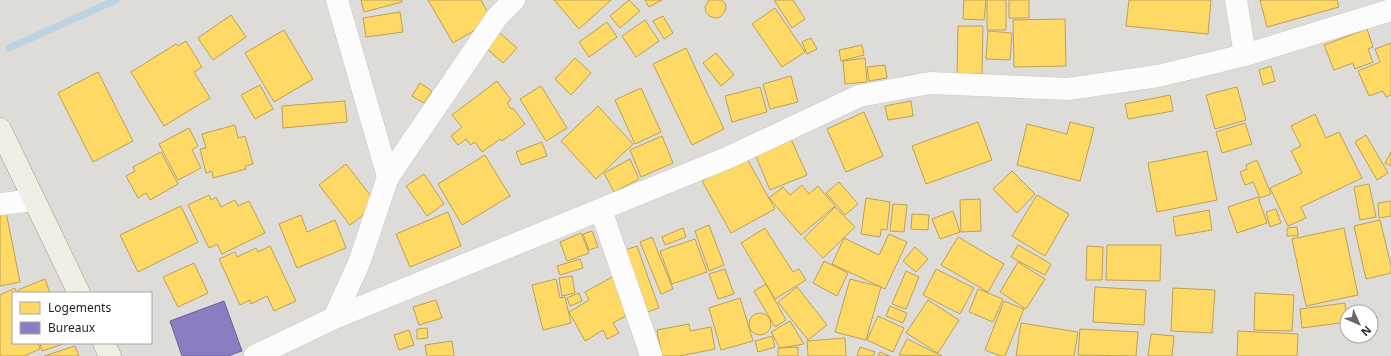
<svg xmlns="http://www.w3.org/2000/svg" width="1391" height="356" font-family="'Noto Sans',sans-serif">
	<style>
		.residential { fill: #dddcd9; fill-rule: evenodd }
		.homes { fill: #ffd966; stroke: #bca151 }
		.offices { fill: #8e7cc3; stroke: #6d6092 }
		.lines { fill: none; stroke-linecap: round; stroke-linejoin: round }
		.stream { stroke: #bcd4e0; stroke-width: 7 }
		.minor-casing { stroke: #c6c6c4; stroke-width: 23 }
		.primary-casing { stroke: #a49e84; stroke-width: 23 }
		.minor { stroke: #fcfcfc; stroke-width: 22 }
		.primary { stroke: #f1eee5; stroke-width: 22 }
	</style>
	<rect width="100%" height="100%" fill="#eeede8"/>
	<path class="residential" d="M0 0H1391V356H0ZM13 293H151V343H13ZM1347 312H1371V336H1347Z"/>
	<path class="homes" d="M361 0H402V2L364 12Z
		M428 0H481L492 20 453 43Z
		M554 0H611L579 29Z
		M629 0 640 11 620 28 610 16Z
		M645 0H662L649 7Z
		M709 0H722L725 3 726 8 724 13 720 17 715 18 709 16 706 12 705 7Z
		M774 0H793L805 19 792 28Z
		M964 0H986L984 20 963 19Z
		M987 0H1006V30H987Z
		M1009 0H1029V18H1009Z
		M1129 0H1211L1208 34 1126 26Z
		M1260 0H1337L1339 7 1267 27Z
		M775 8 805 52 782 67 752 24Z
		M400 12 403 32 366 37 363 18Z
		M231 15 246 37 213 60 198 38Z
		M663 16 673 33 664 39 653 21Z
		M1065 19 1066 66 1014 67 1013 20Z
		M645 20 659 41 636 57 622 36Z
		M607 22 617 37 589 57 579 42Z
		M958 26H983L982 74H957Z
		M1367 29 1373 47 1368 49 1373 62 1355 69 1353 63 1334 70 1324 45Z
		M284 30 313 79 274 102 245 53Z
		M988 31 1012 33 1010 60 986 59Z
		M500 33 517 48 503 63 486 48Z
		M811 38 817 49 807 54 802 42Z
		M186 41 202 67 194 72 210 98 164 126 131 72 176 44 178 46Z
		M1391 43V95L1386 97 1383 91 1369 96 1358 71 1380 62 1375 49Z
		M862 45 864 55 841 61 839 50Z
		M686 48 724 129 692 145 653 64Z
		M716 53 734 75 721 86 703 63Z
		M575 58 591 73 571 95 555 79Z
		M865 58 867 82 845 84 843 61Z
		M885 65 887 78 869 81 867 67Z
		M1271 66 1275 81 1263 85 1259 70Z
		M98 72 133 141 93 162 58 93Z
		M791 76 798 102 770 109 763 84Z
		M497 81 511 100 507 103 511 109 513 108 525 124 502 141 500 139 482 152 475 142 470 145 466 139 458 145 451 136 462 127 452 115Z
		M420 83 432 91 424 103 412 96Z
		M260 85 273 109 255 119 241 95Z
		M541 86 567 128 546 141 520 99Z
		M760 87 767 112 732 122 725 96Z
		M1237 87 1246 120 1215 129 1206 95Z
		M641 88 661 132 635 144 615 100Z
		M1170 95 1173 111 1128 119 1125 104Z
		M345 101 347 122 283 128 282 106Z
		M911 101 913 116 888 120 885 106Z
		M598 106 633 144 596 179 561 141Z
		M864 112 883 156 846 172 827 129Z
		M1315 114 1326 138 1339 132 1362 178 1301 207 1306 218 1288 226 1270 188 1302 173 1291 151 1301 146 1291 126Z
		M978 122 992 160 926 184 912 146Z
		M1070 122 1094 128 1080 181 1017 165 1027 124 1067 134Z
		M1245 123 1252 144 1222 153 1216 132Z
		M235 125 238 138 245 136 253 164 245 166 246 169 213 178 212 171 206 173 200 149 206 148 202 134Z
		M189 128 198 146 192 150 201 168 178 180 159 144Z
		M1366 135 1388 173 1377 180 1355 142Z
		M662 136 673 163 641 177 630 150Z
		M791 139 807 175 770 190 755 154Z
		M542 142 547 156 521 165 516 152Z
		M1207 151 1217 200 1157 212 1148 163Z
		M161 152 178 184 150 200 146 193 138 198 126 176 135 171 133 167Z
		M1391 152V166L1385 163Z
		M485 155 510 196 462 225 438 184Z
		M746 157 775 209 731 233 702 181Z
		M630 159 639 179 614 192 604 173Z
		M1257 160 1271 194 1260 198 1253 182 1245 185 1240 172 1247 169 1246 165Z
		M346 164 377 204 350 225 319 185Z
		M1012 171 1035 194 1017 213 993 189Z
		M424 174 444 204 427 216 406 186Z
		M839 182 858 204 845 215 826 193Z
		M1369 184 1376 217 1360 220 1354 187Z
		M802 185 809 194 818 186 835 206 801 235 769 198 783 187 790 195Z
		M209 195 211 200 216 197 221 207 235 200 238 206 249 201 265 233 222 254 217 244 209 248 188 205Z
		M1037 195 1069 214 1045 256 1012 236Z
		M1258 197 1267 223 1237 233 1228 207Z
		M866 198 890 202 887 230 881 229 880 237 861 234Z
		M980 199 981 231 961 232 960 200Z
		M1391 201V216L1379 218 1378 203Z
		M893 204 907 205 904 232 890 231Z
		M181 206 198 242 138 272 120 235Z
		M835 207 855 227 823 258 804 238Z
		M1276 209 1281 223 1270 227 1266 212Z
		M1209 210 1212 230 1176 236 1173 217Z
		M953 211 960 232 940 239 932 219Z
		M6 212 20 282 0 286V214Z
		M448 212 461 246 410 267 396 234Z
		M912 214 929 215 928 230 911 229Z
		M301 215 307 232 335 220 346 248 297 268 279 224Z
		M1380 220 1391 266V273L1366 279 1354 226Z
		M709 225 724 265 709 271 695 231Z
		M1297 227 1298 236H1287V228Z
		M683 228 686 237 665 245 662 237Z
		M765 228 793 272 799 269 806 280 775 299 741 243Z
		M1344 228 1358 295 1306 306 1292 239Z
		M592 231 598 247 589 250 583 234Z
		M581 233 589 253 567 261 560 242Z
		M889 234 907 242 885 289 832 264 844 238 879 255Z
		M652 237 673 289 661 294 640 242Z
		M958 237 1004 264 988 292 941 265Z
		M695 239 707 272 672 284 660 251Z
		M1018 245 1051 264 1045 275 1011 257Z
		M1107 245H1161L1160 281 1106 280Z
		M270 246 296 301 274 311 267 296 251 304 250 300 240 305 219 259 235 252 237 257 256 248 258 252Z
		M637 246 659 308 647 312 625 250Z
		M1087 246 1103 247 1102 280H1086Z
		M915 247 928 259 916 272 903 261Z
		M580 259 583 268 560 275 557 266Z
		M824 261 848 273 837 296 813 283Z
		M1018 262 1045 279 1026 309 1000 292Z
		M194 263 208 293 178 307 163 277Z
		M725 269 734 294 718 299 709 274Z
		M936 269 974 288 960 314 923 295Z
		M906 271 919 277 906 309 892 304Z
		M572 276 575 293 562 296 559 278Z
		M614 276 633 312 613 323 619 333 607 339 603 330 585 341 569 312 589 300 585 292Z
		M45 279 50 293H20L18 290Z
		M556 279 560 298 565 297 571 323 543 330 532 285Z
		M850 279 881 287 866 340 835 332Z
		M766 284 786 320 775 327 754 291Z
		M797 287 827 325 808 340 778 302Z
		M1095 287 1146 290 1144 325 1093 322Z
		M15 288 17 293H13V343H38L40 349 24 356H0V295Z
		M1173 288 1215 290 1212 333 1171 331Z
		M978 289 1003 299 993 322 969 312Z
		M579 293 582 301 570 306 567 298Z
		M1255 293 1294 295 1292 331 1254 330Z
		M740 298 753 341 721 350 709 308Z
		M436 300 442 318 419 325 413 307Z
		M928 300 959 320 938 353 906 333Z
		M1004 301 1024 309 1005 356H1001L985 350Z
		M1345 303 1347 322 1302 328 1300 309Z
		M890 306 907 313 903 323 886 316Z
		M1363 306 1364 312H1356L1355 307Z
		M749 324a11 11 0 1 1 22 0a11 11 0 1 1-22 0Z
		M878 316 904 328 893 352 867 340Z
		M790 321 804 344 780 348 771 332Z
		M1021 323 1078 332 1074 356H1016Z
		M689 324 690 331 711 327 715 349 679 356H662L657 330Z
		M427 328 428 338 417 339V329Z
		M1080 329 1138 332 1136 356 1078 355Z
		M409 330 414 345 399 350 394 335Z
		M1238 331 1298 334 1297 356H1237Z
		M1151 334 1174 336 1172 356H1148Z
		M772 336 775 347 758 352 755 341Z
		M845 338 846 356H808L807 341Z
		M907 339 942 356 899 355Z
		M452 341 454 356H427L425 345Z
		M40 343H62L63 344 42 351Z
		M75 346 79 356H44Z
		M798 347V356H778V348Z
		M860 347 875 352 873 356H857Z
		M880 352 890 356H878Z"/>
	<path class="offices" d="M224 301 242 351 228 356H182L170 321Z"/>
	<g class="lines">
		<path class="stream" d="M9 48 116 0"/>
		<defs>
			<path id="minor" d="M337 0 388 177
				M1236 0 1245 55
				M0 204 34 200
				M601 210 649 349 651 356
				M334 318 359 263 388 177 497 17 514 0
				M255 356 334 318 727 158 859 96 930 83 1068 89 1158 76 1245 55 1391 10"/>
			<path id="primary" d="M0 129 79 293
				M104 343 110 356"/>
		</defs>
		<use href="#minor" class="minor-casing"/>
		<use href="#primary" class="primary-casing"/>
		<use href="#minor" class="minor"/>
		<use href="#primary" class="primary"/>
	</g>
	<rect x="12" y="292" width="140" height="52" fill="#ffffff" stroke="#a5a5a5"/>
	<rect x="20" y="302" width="20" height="12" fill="#ffd966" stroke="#a5a5a5"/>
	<text x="48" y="312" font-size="12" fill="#1f1f1f">Logements</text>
	<rect x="20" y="322" width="20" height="12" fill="#8e7cc3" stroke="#a5a5a5"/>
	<text x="48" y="332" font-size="12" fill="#1f1f1f">Bureaux</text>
	<g transform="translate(1359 324) rotate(135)"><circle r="19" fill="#ffffff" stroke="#a5a5a5"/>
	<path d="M0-3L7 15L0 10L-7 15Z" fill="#676765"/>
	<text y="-6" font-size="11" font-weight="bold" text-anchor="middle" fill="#1f1f1f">N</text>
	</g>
</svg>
